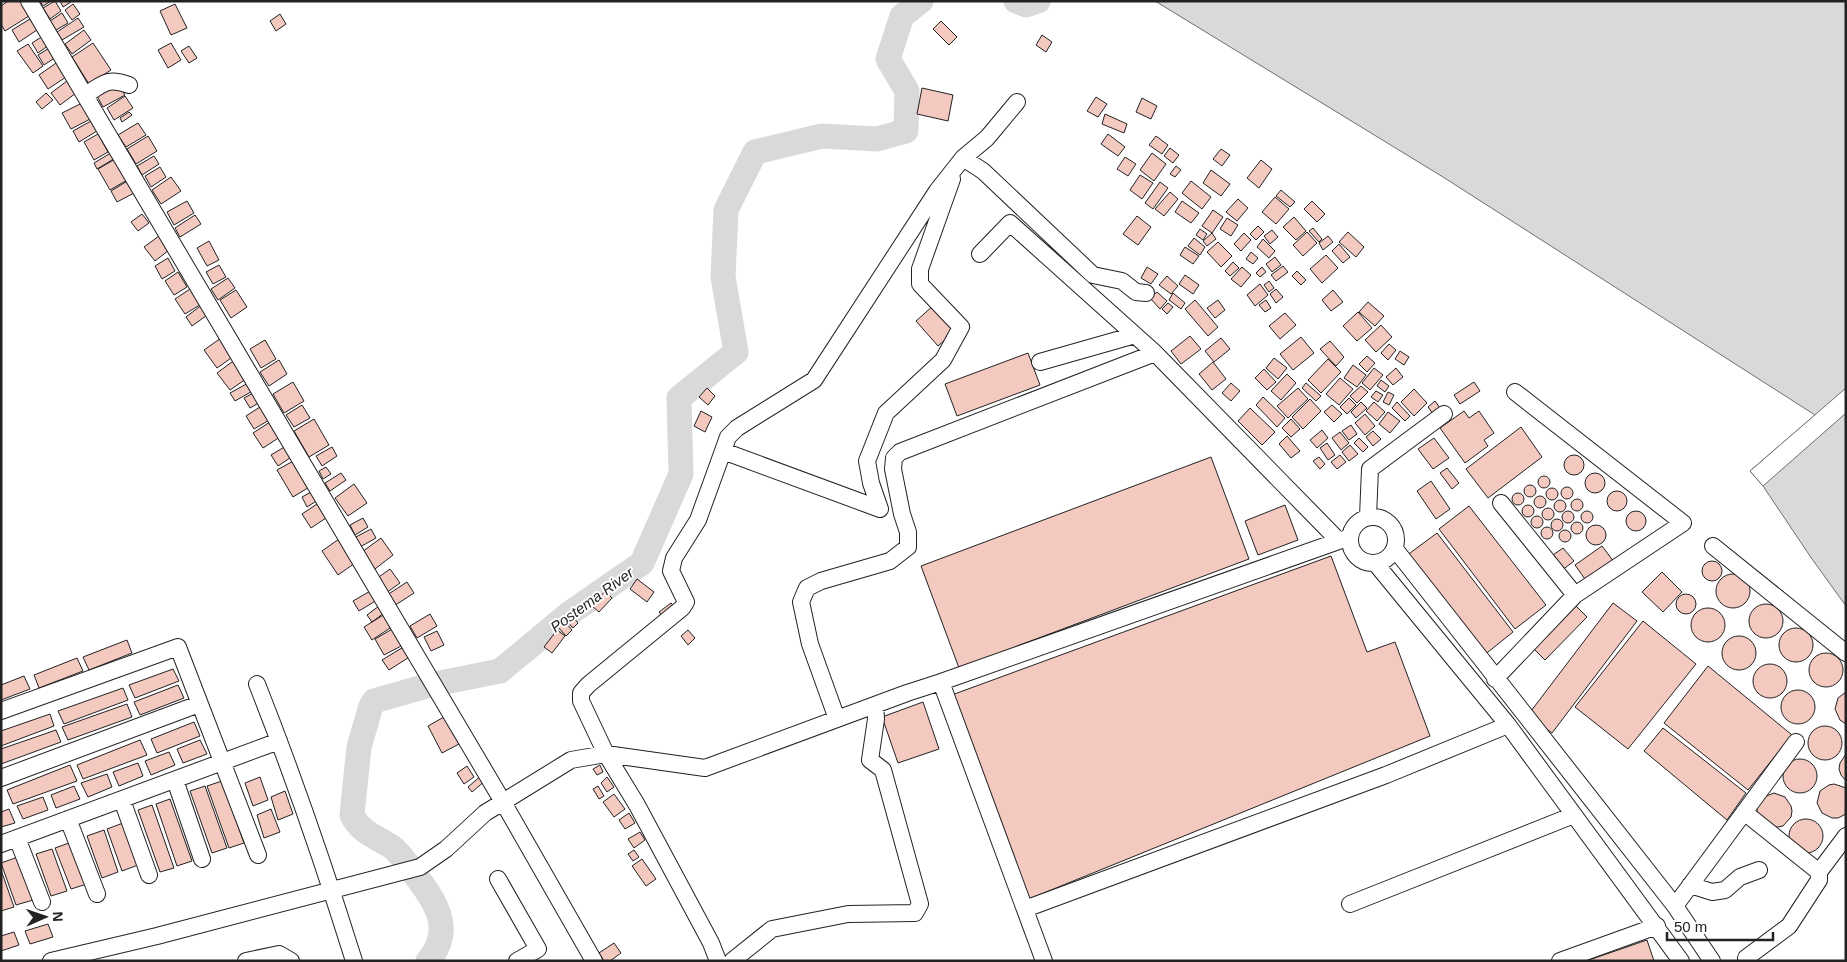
<svg xmlns="http://www.w3.org/2000/svg" width="1847" height="962" font-family="Arial,sans-serif">
	<style>
		.water { fill: #d9d9d9; stroke: #6f6f6f }
		.pier { fill: #fff; stroke: #6f6f6f }
		.lines { fill: none; stroke-linecap: round; stroke-linejoin: round }
		.river { stroke: #d9d9d9; stroke-width: 25 }
		.building { fill: #f3c9c0; stroke: #222 }
		.minor-casing { stroke: #222; stroke-width: 18 }
		.minor { stroke: #fff; stroke-width: 16 }
		.labels { text-anchor: middle; stroke-width: 4; stroke-linejoin: round; paint-order: stroke }
		.water-label { font-size: 15px; font-style: italic; fill: #222; stroke: #fff }
	</style>
	<rect width="100%" height="100%" fill="#fff"/>
	<path class="water" d="M1155 1H1846V606L1812 559 1763 486 1750 471 1815 415 1443 177Z"/>
	<path class="pier" d="M1846 388V413L1763 486 1750 471Z"/>
	<g class="lines">
		<path class="river" d="M1016 1 1026 5 1038 1
			M428 961C456 929 434 899 413 872 407 864 401 854 393 848 378 837 360 833 352 815L359 747 371 706 374 701 430 685 500 671 570 613 642 563 681 474 679 398 736 352 723 277 726 210 755 152 822 136 877 139 906 131 907 91 888 59 902 16 921 1"/>
	</g>
	<path class="building" d="M8 1H20L29 16 5 31 1 24V6Z
		M40 1H51L43 6Z
		M55 1 61 11 50 19 43 8Z
		M60 1H70L71 2 63 7Z
		M73 4 80 14 72 20 65 10Z
		M175 4 187 28 171 35 160 11Z
		M62 13 68 23 56 30 50 21Z
		M280 14 286 24 276 31 270 21Z
		M78 18 84 27 62 40 57 32Z
		M30 19 37 30 19 42 12 30Z
		M941 21 957 37 949 45 933 29Z
		M84 30 91 40 72 54 65 44Z
		M1042 35 1052 42 1046 52 1036 45Z
		M43 36 49 45 38 53 32 43Z
		M93 43 111 70 89 84 72 57Z
		M171 43 181 60 168 68 158 50Z
		M28 44 43 66 33 73 17 51Z
		M189 46 197 58 189 63 181 51Z
		M51 47 56 57 44 65 38 55Z
		M59 61 69 75 48 89 39 75Z
		M67 81 76 93 60 105 51 93Z
		M117 82 125 95 103 107 96 94Z
		M922 88 953 95 948 121 917 114Z
		M46 93 53 100 42 109 36 102Z
		M125 96 133 108 114 120 107 108Z
		M1096 97 1107 104 1098 117 1087 111Z
		M1142 98 1157 106 1151 119 1136 112Z
		M86 101 94 117 71 129 62 113Z
		M129 112 132 115 122 122 120 118Z
		M1105 114 1127 124 1124 133 1102 124Z
		M91 121 97 131 79 142 73 131Z
		M138 123 146 135 126 147 118 135Z
		M98 134 108 152 94 160 84 142Z
		M1108 134 1125 147 1118 156 1101 144Z
		M148 136 157 151 136 164 127 149Z
		M1156 136 1168 145 1162 154 1149 145Z
		M1170 148 1179 155 1173 163 1164 156Z
		M1221 149 1230 155 1222 166 1213 159Z
		M114 151 117 157 97 169 94 163Z
		M1152 153 1166 164 1154 181 1140 170Z
		M154 156 159 164 142 175 137 166Z
		M1125 157 1136 164 1128 176 1117 169Z
		M117 158 129 179 110 190 98 169Z
		M1261 160 1272 169 1259 188 1247 178Z
		M1176 166 1181 170 1175 177 1170 174Z
		M160 167 166 177 151 187 145 176Z
		M1211 170 1230 184 1221 196 1203 183Z
		M1140 175 1153 183 1142 199 1130 190Z
		M171 177 181 191 161 204 152 190Z
		M129 180 136 192 117 202 111 191Z
		M1191 181 1211 197 1202 209 1182 193Z
		M1160 182 1168 188 1153 209 1145 203Z
		M1281 190 1295 202 1290 207 1276 196Z
		M1170 192 1178 199 1164 216 1155 209Z
		M1275 197 1289 209 1276 224 1262 212Z
		M1238 199 1248 208 1237 221 1226 212Z
		M187 201 194 213 174 225 167 212Z
		M1182 201 1199 213 1191 223 1175 212Z
		M1312 201 1325 214 1317 222 1304 209Z
		M1213 210 1223 217 1212 233 1202 226Z
		M142 214 149 223 138 231 131 222Z
		M195 215 201 224 180 237 175 228Z
		M1137 216 1151 227 1138 245 1123 234Z
		M1294 217 1306 231 1296 240 1283 227Z
		M1227 218 1238 225 1231 236 1220 229Z
		M1258 226 1264 232 1256 240 1250 234Z
		M1313 228 1322 239 1319 242 1309 231Z
		M1200 229 1207 234 1203 240 1196 235Z
		M1272 230 1278 237 1270 244 1264 236Z
		M1307 232 1317 243 1303 256 1293 245Z
		M1348 232 1364 247 1356 257 1339 242Z
		M163 233 173 247 155 261 144 247Z
		M1212 233 1216 239 1207 246 1203 241Z
		M1244 233 1251 240 1241 251 1234 244Z
		M1328 236 1333 242 1323 250 1319 243Z
		M1194 238 1205 247 1200 255 1188 246Z
		M1263 239 1275 251 1269 258 1257 247Z
		M209 241 219 260 207 266 197 248Z
		M1218 242 1232 256 1221 267 1207 252Z
		M1339 244 1350 257 1343 263 1332 251Z
		M1185 247 1199 256 1193 264 1180 255Z
		M1251 252 1258 258 1253 264 1246 259Z
		M1326 255 1338 268 1322 283 1310 269Z
		M1275 257 1281 265 1272 272 1266 264Z
		M168 258 175 271 162 279 155 266Z
		M1233 262 1239 268 1230 276 1225 271Z
		M219 265 226 277 213 284 206 272Z
		M1283 266 1288 272 1276 281 1271 275Z
		M1147 267 1158 274 1151 284 1141 278Z
		M1242 267 1251 275 1241 287 1231 279Z
		M1262 267 1266 272 1260 277 1256 273Z
		M1297 271 1306 280 1301 285 1292 276Z
		M178 272 187 287 174 295 165 281Z
		M1185 275 1199 285 1193 294 1179 284Z
		M1167 276 1178 286 1171 294 1159 285Z
		M228 278 235 288 218 300 211 289Z
		M1269 281 1274 288 1269 292 1264 285Z
		M1260 284 1268 295 1255 306 1247 295Z
		M193 287 203 303 185 314 175 299Z
		M1276 289 1283 297 1276 303 1270 294Z
		M236 290 247 307 231 318 220 300Z
		M1333 290 1343 302 1331 311 1322 300Z
		M1157 292 1167 301 1160 309 1150 298Z
		M1173 293 1185 303 1181 309 1169 300Z
		M1195 300 1218 327 1208 336 1185 309Z
		M1218 300 1225 310 1215 318 1207 308Z
		M1266 300 1271 308 1265 312 1259 305Z
		M1368 302 1384 316 1375 326 1359 312Z
		M1168 303 1173 307 1167 314 1162 309Z
		M203 304 210 313 192 326 186 317Z
		M934 305 956 330 938 346 916 321Z
		M1358 312 1372 328 1357 341 1343 326Z
		M1285 313 1296 325 1280 339 1269 326Z
		M1381 325 1392 337 1376 352 1365 340Z
		M1190 336 1201 349 1181 364 1171 351Z
		M1301 337 1314 353 1293 370 1280 354Z
		M221 338 234 356 217 368 204 350Z
		M1221 338 1230 349 1214 362 1205 351Z
		M265 340 276 359 261 368 250 349Z
		M1330 341 1344 357 1336 366 1320 349Z
		M1389 344 1396 350 1388 360 1381 353Z
		M1400 351 1409 357 1404 365 1395 359Z
		M1028 353 1040 385 957 416 945 384Z
		M1367 356 1375 363 1367 372 1359 364Z
		M1274 358 1287 368 1278 379 1266 368Z
		M236 359 249 377 230 390 217 373Z
		M1328 359 1341 372 1321 393 1308 380Z
		M279 360 287 374 269 386 260 372Z
		M1213 362 1226 379 1212 390 1199 374Z
		M1353 365 1366 375 1357 387 1344 378Z
		M1374 368 1383 375 1370 390 1362 383Z
		M1396 368 1403 377 1393 385 1386 377Z
		M1264 369 1276 382 1267 390 1255 378Z
		M1287 374 1296 383 1281 400 1271 391Z
		M1340 378 1353 389 1339 405 1326 394Z
		M1381 380 1389 386 1385 392 1377 386Z
		M252 381 256 389 235 401 230 393Z
		M293 382 304 401 284 413 273 394Z
		M1474 382 1480 391 1460 404 1454 395Z
		M1231 383 1240 391 1231 401 1222 393Z
		M1306 383 1321 396 1316 401 1302 388Z
		M1361 386 1368 392 1357 403 1350 396Z
		M707 388 715 396 708 405 699 397Z
		M1298 388 1308 399 1288 418 1277 406Z
		M1414 389 1427 403 1414 416 1401 402Z
		M257 391 262 401 250 408 244 398Z
		M1376 391 1383 395 1378 402 1371 397Z
		M1388 392 1394 395 1389 405 1383 402Z
		M1263 397 1285 418 1277 427 1256 405Z
		M1349 398 1356 405 1347 414 1340 407Z
		M1310 399 1321 411 1303 429 1292 417Z
		M1435 401 1440 408 1433 414 1428 407Z
		M1361 402 1367 408 1356 418 1351 412Z
		M1374 402 1385 412 1377 421 1366 411Z
		M1397 402 1410 416 1405 421 1392 408Z
		M263 405 271 419 254 429 246 416Z
		M302 405 310 418 294 427 286 415Z
		M1332 405 1342 414 1334 422 1324 412Z
		M1250 408 1275 432 1262 445 1238 421Z
		M701 411 712 417 705 432 694 426Z
		M1464 411 1469 418 1479 411 1494 433 1484 440 1488 446 1465 463 1440 428Z
		M1388 412 1400 421 1390 433 1379 424Z
		M1365 414 1375 426 1365 435 1355 423Z
		M314 419 329 445 309 457 294 431Z
		M1291 419 1300 429 1291 437 1282 428Z
		M273 420 283 435 263 448 253 433Z
		M1351 425 1357 434 1349 440 1342 431Z
		M1521 427 1542 457 1488 498 1466 469Z
		M1322 430 1328 438 1317 448 1310 440Z
		M1373 431 1381 439 1373 446 1366 437Z
		M1340 432 1349 443 1341 450 1332 438Z
		M1287 436 1300 451 1291 458 1279 444Z
		M1359 438 1368 447 1363 452 1354 443Z
		M1434 438 1449 458 1433 469 1418 449Z
		M1327 443 1335 455 1328 460 1320 448Z
		M1350 445 1358 454 1349 461 1342 452Z
		M286 446 293 456 278 466 271 455Z
		M332 447 337 456 322 466 316 456Z
		M1564 465a10 10 0 1 1 20 0a10 10 0 1 1-20 0Z
		M1340 455 1346 462 1337 469 1331 462Z
		M1211 457 1249 559 959 668 921 566Z
		M1319 457 1325 464 1320 469 1313 461Z
		M295 460 311 486 293 497 277 470Z
		M326 467 331 474 323 479 319 471Z
		M1447 468 1459 483 1452 489 1440 473Z
		M1585 483a10 10 0 1 1 20 0a10 10 0 1 1-20 0Z
		M341 473 346 480 330 491 325 483Z
		M1538 482a6 6 0 1 1 12 0a6 6 0 1 1-12 0Z
		M1431 481 1450 509 1436 519 1417 491Z
		M354 484 367 503 348 516 335 498Z
		M1524 491a6 6 0 1 1 12 0a6 6 0 1 1-12 0Z
		M1561 493a6 6 0 1 1 12 0a6 6 0 1 1-12 0Z
		M1546 494a6 6 0 1 1 12 0a6 6 0 1 1-12 0Z
		M1607 501a10 10 0 1 1 20 0a10 10 0 1 1-20 0Z
		M313 491 318 500 307 507 302 497Z
		M1512 499a6 6 0 1 1 12 0a6 6 0 1 1-12 0Z
		M1534 502a6 6 0 1 1 12 0a6 6 0 1 1-12 0Z
		M1571 505a6 6 0 1 1 12 0a6 6 0 1 1-12 0Z
		M1554 506a6 6 0 1 1 12 0a6 6 0 1 1-12 0Z
		M317 504 326 518 311 528 302 514Z
		M1285 505 1298 540 1258 555 1245 521Z
		M1522 511a6 6 0 1 1 12 0a6 6 0 1 1-12 0Z
		M1469 506 1546 605 1515 629 1439 529Z
		M1542 514a6 6 0 1 1 12 0a6 6 0 1 1-12 0Z
		M1626 521a10 10 0 1 1 20 0a10 10 0 1 1-20 0Z
		M1581 517a6 6 0 1 1 12 0a6 6 0 1 1-12 0Z
		M1562 517a6 6 0 1 1 12 0a6 6 0 1 1-12 0Z
		M1531 522a6 6 0 1 1 12 0a6 6 0 1 1-12 0Z
		M363 518 368 527 355 535 350 525Z
		M1551 525a6 6 0 1 1 12 0a6 6 0 1 1-12 0Z
		M1571 528a6 6 0 1 1 12 0a6 6 0 1 1-12 0Z
		M1586 535a10 10 0 1 1 20 0a10 10 0 1 1-20 0Z
		M1541 533a6 6 0 1 1 12 0a6 6 0 1 1-12 0Z
		M371 529 376 538 360 547 354 538Z
		M1559 536a6 6 0 1 1 12 0a6 6 0 1 1-12 0Z
		M1437 533 1513 632 1483 656 1406 556Z
		M381 538 393 555 375 569 362 552Z
		M339 539 355 563 338 575 322 551Z
		M1602 546 1614 562 1587 582 1575 565Z
		M1563 548 1574 561 1561 571 1550 557Z
		M1331 556 1367 652 1395 642 1430 736 1024 901 949 696Z
		M1702 571a10 10 0 1 1 20 0a10 10 0 1 1-20 0Z
		M390 569 400 583 386 593 376 579Z
		M1662 572 1682 592 1663 612 1642 592Z
		M1716 591a17 17 0 1 1 34 0a17 17 0 1 1-34 0Z
		M637 579 654 592 647 602 630 589Z
		M407 582 414 593 394 606 387 595Z
		M372 590 377 600 359 611 353 601Z
		M605 591 612 598 599 612 592 606Z
		M1676 604a10 10 0 1 1 20 0a10 10 0 1 1-20 0Z
		M671 603 682 616 670 625 659 612Z
		M1613 603 1637 621 1552 733 1528 715Z
		M1749 621a17 17 0 1 1 34 0a17 17 0 1 1-34 0Z
		M379 606 384 613 372 622 367 615Z
		M1576 606 1587 617 1545 660 1534 649Z
		M1691 625a17 17 0 1 1 34 0a17 17 0 1 1-34 0Z
		M385 614 393 626 372 640 364 627Z
		M430 614 437 626 417 638 410 626Z
		M572 616 578 623 573 628 567 621Z
		M564 621 572 630 566 636 558 627Z
		M1643 621 1696 664 1628 749 1575 707Z
		M1779 645a17 17 0 1 1 34 0a17 17 0 1 1-34 0Z
		M394 628 403 645 384 655 375 639Z
		M557 630 565 636 552 653 544 647Z
		M688 630 695 638 688 645 681 636Z
		M437 631 444 645 431 651 424 637Z
		M1722 653a17 17 0 1 1 34 0a17 17 0 1 1-34 0Z
		M127 640 132 653 89 670 83 657Z
		M405 646 411 656 389 670 382 660Z
		M1809 670a17 17 0 1 1 34 0a17 17 0 1 1-34 0Z
		M77 658 83 671 39 688 34 675Z
		M1753 681a17 17 0 1 1 34 0a17 17 0 1 1-34 0Z
		M1708 666 1792 735 1748 790 1664 723Z
		M173 669 179 681 135 698 129 685Z
		M24 676 30 689 1 700V685Z
		M178 685 184 698 140 715 134 702Z
		M123 688 128 700 64 724 58 711Z
		M1781 707a17 17 0 1 1 34 0a17 17 0 1 1-34 0Z
		M1846 692V724L1840 720 1835 709 1838 698Z
		M923 702 939 749 898 763 882 717Z
		M127 704 132 717 68 740 62 727Z
		M50 714 54 726 1 746V731Z
		M444 717 459 744 442 753 428 726Z
		M194 722 200 736 157 753 151 739Z
		M1808 743a17 17 0 1 1 34 0a17 17 0 1 1-34 0Z
		M1663 728 1746 793 1727 820 1644 751Z
		M56 730 61 742 1 764V749Z
		M140 740 147 755 83 779 77 765Z
		M200 740 207 754 183 763 177 749Z
		M169 752 175 765 151 775 145 761Z
		M1846 754V781L1841 775 1839 769 1840 763Z
		M1783 776a17 17 0 1 1 34 0a17 17 0 1 1-34 0Z
		M138 763 143 776 119 786 113 772Z
		M70 765 77 781 13 804 7 790Z
		M600 765 603 772 597 775 593 769Z
		M467 766 474 777 464 784 457 773Z
		M107 774 112 787 88 797 81 783Z
		M482 775 486 780 472 792 468 787Z
		M260 777 268 800 253 806 245 783Z
		M607 777 614 787 607 792 601 783Z
		M222 781 244 843 229 848 207 786Z
		M1834 784 1846 788V814L1838 818H1832L1822 813 1817 803 1820 791 1829 785Z
		M74 786 80 799 56 808 51 795Z
		M205 786 227 848 212 853 190 791Z
		M598 786 604 796 599 799 593 789Z
		M285 791 293 814 278 820 271 797Z
		M1774 793 1785 797 1791 806 1792 811 1791 817 1783 826 1772 828 1757 812V806L1764 797Z
		M614 794 625 809 614 817 603 802Z
		M43 797 48 810 23 819 17 806Z
		M170 799 192 861 177 866 156 804Z
		M152 805 174 868 160 872 138 810Z
		M9 809 15 823 1 827V812Z
		M271 809 280 832 264 838 257 815Z
		M629 813 635 823 625 829 619 820Z
		M1789 836a17 17 0 1 1 34 0a17 17 0 1 1-34 0Z
		M123 823 138 865 122 871 107 829Z
		M104 830 118 872 102 878 87 836Z
		M640 832 645 840 634 848 628 839Z
		M72 842 87 884 71 889 55 848Z
		M52 849 67 891 51 896 36 854Z
		M634 850 639 857 633 861 628 854Z
		M18 857 33 900 16 905 1 863Z
		M642 859 656 879 646 886 632 866Z
		M1 870 14 907 1 911Z
		M48 924 53 937 30 944 25 931Z
		M14 932 19 945 1 951V936Z
		M1647 940 1654 961H1586Z
		M614 943 621 953 610 961H604L599 953Z"/>
	<g class="lines">
		<defs>
			<path id="minor" d="M29 1 503 802 594 961
				M85 95C104 84 106 77 129 85
				M963 158 983 171 1093 275 1122 281 1136 292 1146 293
				M980 254 1010 223 1155 353 1339 541
				M1040 362 1135 335
				M723 451 880 509
				M1501 503 1575 595
				M880 509 871 483 867 461 886 413 943 360 961 327 920 284V269L952 179
				M1350 540a23 23 0 1 1 46 0a23 23 0 1 1-46 0Z
				M1368 517 1370 469 1444 414
				M1713 546 1846 653
				M1395 549 1675 906 1712 961
				M1376 564 1508 725 1681 961
				M1495 679 1575 595 1683 523 1515 392
				M257 684C293 775 325 868 354 961
				M1 711 178 647 258 855
				M837 719 810 644 801 602 807 588 821 581 890 561 908 547V532L902 514 893 469 894 458 900 452 1155 353
				M1 778 199 704
				M175 780 202 859
				M122 800 149 875
				M1744 812 1819 872V880L1789 926 1746 958
				M68 819 97 894
				M17 838 42 902
				M1 844 279 741
				M1819 872 1846 836
				M498 879 538 949 517 961
				M1690 885 1712 892 1725 890 1740 877 1759 870
				M1350 904 1574 815
				M1675 906 1796 742
				M1025 909 1386 775 1508 725
				M51 961 157 936 420 867 446 849 485 813 571 760 606 754 705 768 907 693 941 682
				M246 961 279 954 291 961
				M718 961 711 943 637 805 606 754 581 701V693L588 685 682 608 686 602 671 571 674 558 698 520 728 437 737 428 814 380 937 191 963 158 987 138 1017 102
				M732 961 772 929 848 914 915 913 920 904 883 770 870 760 876 719 875 705
				M1044 961 941 682 1350 537
				M1560 961 1657 926"/>
		</defs>
		<use href="#minor" class="minor-casing"/>
		<use href="#minor" class="minor"/>
	</g>
	<g class="labels">
		<g class="water-label">
			<text transform="translate(592 600) rotate(-36)" y="5">Postema River</text>
		</g>
	</g>
	<rect width="1847" height="962" fill="none" stroke="#222222" stroke-width="5"/>
	<g transform="translate(45 917) rotate(88)" stroke="#ffffff" stroke-width="4" paint-order="stroke">
	<path d="M0-4L9 19L0 12L-9 19Z" fill="#222222"/>
	<text y="-8" font-size="14" font-weight="bold" text-anchor="middle" fill="#222222">N</text>
	</g>
	<path d="M1667 932v8h106v-8" fill="none" stroke="#222222" stroke-width="2.5"/>
	<text x="1674" y="932" font-size="15" fill="#222222" stroke="#ffffff" stroke-width="4" paint-order="stroke">50 m</text>
</svg>
